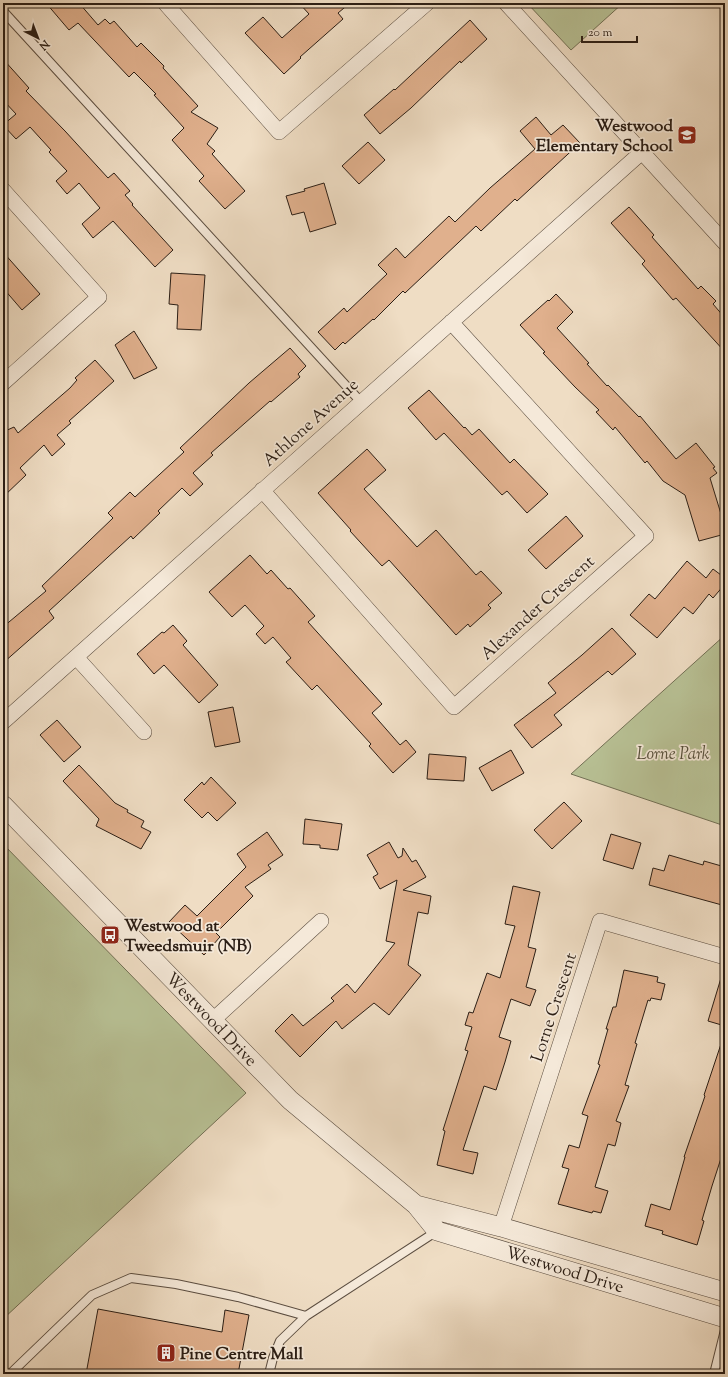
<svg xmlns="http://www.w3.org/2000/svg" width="728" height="1377" font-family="'Sorts Mill Goudy',serif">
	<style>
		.green { fill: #b8c195; stroke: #727055 }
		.building { fill: #e0b08d; stroke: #2b1e15 }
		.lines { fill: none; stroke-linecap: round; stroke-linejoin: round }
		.service-casing { stroke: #5c4e41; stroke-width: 10 }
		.minor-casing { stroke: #5c4e41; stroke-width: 16 }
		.tertiary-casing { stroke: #5c4e41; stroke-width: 20 }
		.service { stroke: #f5e9d9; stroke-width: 8 }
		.minor { stroke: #f5e9d9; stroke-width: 15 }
		.tertiary { stroke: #f5e9d9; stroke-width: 19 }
		.labels { text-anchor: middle; stroke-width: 3.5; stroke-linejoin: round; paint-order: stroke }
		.poi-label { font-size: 17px; font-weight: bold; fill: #2b1e15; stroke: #f5e9d9; text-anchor: start }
		.street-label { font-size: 17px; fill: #2b1e15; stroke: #f5e9d9 }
		.park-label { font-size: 17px; font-style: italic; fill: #554f3b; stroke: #f5e9d9 }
	</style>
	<rect width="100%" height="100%" fill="#efddc4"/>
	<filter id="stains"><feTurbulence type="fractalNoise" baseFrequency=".005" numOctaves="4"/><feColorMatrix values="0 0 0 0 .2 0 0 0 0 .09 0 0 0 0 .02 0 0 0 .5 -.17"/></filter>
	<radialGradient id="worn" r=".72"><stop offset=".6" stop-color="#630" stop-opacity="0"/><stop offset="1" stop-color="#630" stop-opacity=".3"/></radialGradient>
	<path class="green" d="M527 3H623L571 50Z
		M725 635V826L571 774Z
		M3 844 246 1093 3 1319Z"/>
	<path class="building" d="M46 3H79L98 25 105 19 110 24 114 21 137 47 141 43 164 66 163 68 198 106 191 112 218 128 207 144 215 151 212 154 245 191 225 209 199 181 204 176 172 140 184 128 154 95 156 94 134 72 129 77 78 23 69 30Z
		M299 3H350L338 13 343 19 300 57 301 58 284 74 245 33 263 17 282 38 309 14Z
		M470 20 487 39 461 63 460 61 411 108 380 134 364 115 394 89 395 90Z
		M3 59 29 88 26 91 65 131 108 178 114 173 130 191 125 195 133 204 132 205 173 250 155 267 113 221 93 238 82 224 100 208 79 183 67 194 56 181 67 171 49 152 51 150 30 127 16 139 3 125 16 114 3 100Z
		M536 117 551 135 563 125 580 143 517 201 515 199 481 231 476 226 405 293 403 291 374 320 373 319 345 344 343 342 335 350 318 332 344 308 347 312 387 274 378 265 396 248 405 258 449 216 455 222 490 188 535 149 520 131Z
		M368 142 385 160 359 184 342 166Z
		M324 183 336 224 310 232 304 212 292 215 286 196 305 191 304 189Z
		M629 207 654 235 652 237 698 289 701 286 716 301 713 304 725 318V352L676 298 673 300 642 264 645 261 611 223Z
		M3 252 40 294 22 310 3 288Z
		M171 273 205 275 201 330 177 329 178 305 169 304Z
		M556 294 573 312 557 328 589 363 587 364 607 386 608 385 639 417 640 416 676 459 696 443 715 467 713 468 717 473 710 478 725 527V534L699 541 685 495 663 481 647 461 645 463 615 427 613 430 596 412 599 410 575 387 543 353 545 352 520 325 548 300 549 301Z
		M134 331 157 368 134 379 115 345Z
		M290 348 306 366 298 374 300 377 271 402 270 401 211 453 213 455 193 473 203 484 190 496 182 488 158 511 160 513 133 539 131 536 49 611 54 618 3 663V627L46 591 42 586 113 518 108 513 130 492 135 497 184 452 180 448 249 383Z
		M95 360 114 381 69 421 71 423 57 435 65 444 52 456 44 445 20 468 26 475 3 497V432L14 427 18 433 70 388 77 380 75 378Z
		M429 390 464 428 465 427 472 435 479 429 510 463 514 459 548 494 527 513 507 491 502 495 444 433 436 440 408 408Z
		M367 449 386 470 364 489 417 547 436 530 476 575 481 571 502 593 488 605 491 608 470 627 468 624 456 635 389 560 382 566 350 531 351 530 318 493Z
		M566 516 583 536 546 569 528 550Z
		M250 555 267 574 271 570 288 589 290 588 315 616 308 622 382 704 372 713 400 745 406 740 416 752 393 773 369 746 371 744 317 685 312 690 286 662 291 658 273 637 265 644 256 634 264 626 245 605 232 617 209 592Z
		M687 561 706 578 713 569 725 578V584L713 598 709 594 693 614 684 607 657 638 630 615 649 594 655 599Z
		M173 625 187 641 183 645 218 685 199 703 164 665 154 674 137 654 162 632 164 633Z
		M612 628 636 654 612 675 608 671 554 715 562 725 532 748 514 725 556 693 548 683 582 655Z
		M233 707 240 742 215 747 208 712Z
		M57 720 81 747 64 762 40 735Z
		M511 750 524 773 492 791 479 768Z
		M429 754 466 757 464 781 427 779Z
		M79 765 115 803 128 810 127 812 144 821 141 827 151 832 141 849 96 826 99 819 63 781Z
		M211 777 236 803 217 821 208 812 202 818 184 800 202 782 204 785Z
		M564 802 582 821 552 849 534 830Z
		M305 819 342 824 338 850 320 848V845L303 844Z
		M267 832 283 855 268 865 271 869 245 887 253 896 216 933 220 937 204 955 169 922 185 905 197 916 246 867 237 854Z
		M611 834 641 843 633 869 603 860Z
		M389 842 398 858 402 856 403 848 412 862 416 860 426 877 403 890 431 896 428 914 418 912 408 965 421 975 389 1015 374 1003 342 1029 336 1021 300 1057 275 1031 292 1014 303 1026 334 1001 331 998 347 984 355 993 395 943 386 941 397 880 380 889 373 877 378 874 367 855Z
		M669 855 703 865 704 861 725 867V893L722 905 649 885 653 868 664 871Z
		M513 886 540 892 528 947 536 949 526 987 536 990 530 1006 511 999 499 1037 511 1041 505 1062 496 1090 484 1086 463 1150 478 1153 473 1174 437 1165 445 1131 443 1130 468 1051 465 1050 472 1027 465 1025 469 1012 473 1013 487 973 500 978 515 926 505 924Z
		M624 970 658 977 657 982 665 984 661 1000 651 998 650 1001 648 1000 635 1043 637 1044 625 1085 629 1086 616 1121 621 1123 615 1146 608 1144 595 1187 608 1191 601 1213 593 1211 592 1213 558 1204 569 1169 562 1167 569 1145 579 1148 588 1116 582 1114 600 1065 598 1064 608 1029H606L613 1007H616Z
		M721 978H725V1026L708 1021Z
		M722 1041H725V1146L712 1186 702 1220 704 1221 697 1245 662 1234 663 1231 645 1226 651 1204 670 1210 685 1157H684L705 1096 704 1095Z
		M98 1309 222 1332 225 1310 249 1315 238 1374H86Z"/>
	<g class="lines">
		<defs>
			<path id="service" d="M3 11 361 402
				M306 1316 437 1231
				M10 1374 92 1295 131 1278 176 1284 238 1297 306 1316 280 1341 273 1358 269 1374
				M714 1374 725 1330"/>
			<path id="minor" d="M165 3 279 132 427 3
				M506 3 725 243
				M3 190 99 297 3 383
				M262 490 454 707 646 536 451 322
				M76 657 144 732
				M3 722 642 152
				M213 1020 321 921
				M501 1227 600 921 725 957"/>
			<path id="tertiary" d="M3 805 290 1100 416 1205 437 1231 725 1318
				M416 1205 501 1227 725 1292"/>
		</defs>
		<use href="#service" class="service-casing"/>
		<use href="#minor" class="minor-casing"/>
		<use href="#tertiary" class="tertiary-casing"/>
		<use href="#service" class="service"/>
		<use href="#minor" class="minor"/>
		<use href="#tertiary" class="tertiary"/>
	</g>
	<defs>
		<symbol id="school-square" viewBox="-11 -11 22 22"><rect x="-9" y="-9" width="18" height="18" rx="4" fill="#8f2418" stroke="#f5e9d9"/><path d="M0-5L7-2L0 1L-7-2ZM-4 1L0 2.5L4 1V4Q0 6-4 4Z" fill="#fff"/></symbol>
		<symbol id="bus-square" viewBox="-11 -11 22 22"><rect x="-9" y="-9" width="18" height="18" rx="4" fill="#8f2418" stroke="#f5e9d9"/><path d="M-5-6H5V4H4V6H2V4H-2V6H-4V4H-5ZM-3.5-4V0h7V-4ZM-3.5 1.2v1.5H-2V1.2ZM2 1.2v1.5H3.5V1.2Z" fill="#fff"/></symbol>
		<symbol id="building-square" viewBox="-11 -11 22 22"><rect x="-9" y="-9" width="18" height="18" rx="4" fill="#8f2418" stroke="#f5e9d9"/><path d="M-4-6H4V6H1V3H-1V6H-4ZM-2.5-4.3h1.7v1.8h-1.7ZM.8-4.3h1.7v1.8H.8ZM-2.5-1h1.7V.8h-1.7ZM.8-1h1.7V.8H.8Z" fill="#fff"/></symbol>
	</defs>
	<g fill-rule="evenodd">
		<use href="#school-square" x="676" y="124" width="22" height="22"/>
		<use href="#bus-square" x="99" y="924" width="22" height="22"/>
		<use href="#building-square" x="155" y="1342" width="22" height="22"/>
	</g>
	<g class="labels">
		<g class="poi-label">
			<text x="673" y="131" text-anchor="end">Westwood<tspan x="673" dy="20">Elementary School</tspan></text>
			<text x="124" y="931">Westwood at<tspan x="124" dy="20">Tweedsmuir (NB)</tspan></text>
			<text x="180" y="1359">Pine Centre Mall</text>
		</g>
		<g class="street-label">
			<text transform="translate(310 422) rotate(-42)" y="6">Athlone Avenue</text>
			<text transform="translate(537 607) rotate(-42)" y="6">Alexander Crescent</text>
			<text transform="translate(553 1007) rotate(-72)" y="6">Lorne Crescent</text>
			<text transform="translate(212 1019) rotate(46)" y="6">Westwood Drive</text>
			<text transform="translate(565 1269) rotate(17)" y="6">Westwood Drive</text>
		</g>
		<g class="park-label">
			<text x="673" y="759">Lorne Park</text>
		</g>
	</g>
	<rect width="728" height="1377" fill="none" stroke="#efddc4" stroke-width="16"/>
	<rect x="4" y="4" width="720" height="1369" fill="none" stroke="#2b1e15" stroke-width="2"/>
	<rect x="8" y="8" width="712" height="1361" fill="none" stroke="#2b1e15"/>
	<g transform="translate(38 38) rotate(138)" stroke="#f5e9d9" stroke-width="3" paint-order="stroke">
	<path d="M0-3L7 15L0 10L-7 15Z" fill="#2b1e15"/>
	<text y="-6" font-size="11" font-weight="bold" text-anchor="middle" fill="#2b1e15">N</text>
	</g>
	<path d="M582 36v6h55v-6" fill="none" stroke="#2b1e15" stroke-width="2"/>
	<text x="588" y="36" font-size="12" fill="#2b1e15" stroke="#f5e9d9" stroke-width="3" paint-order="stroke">20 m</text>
	<rect width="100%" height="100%" filter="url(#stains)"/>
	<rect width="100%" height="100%" fill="url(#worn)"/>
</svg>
